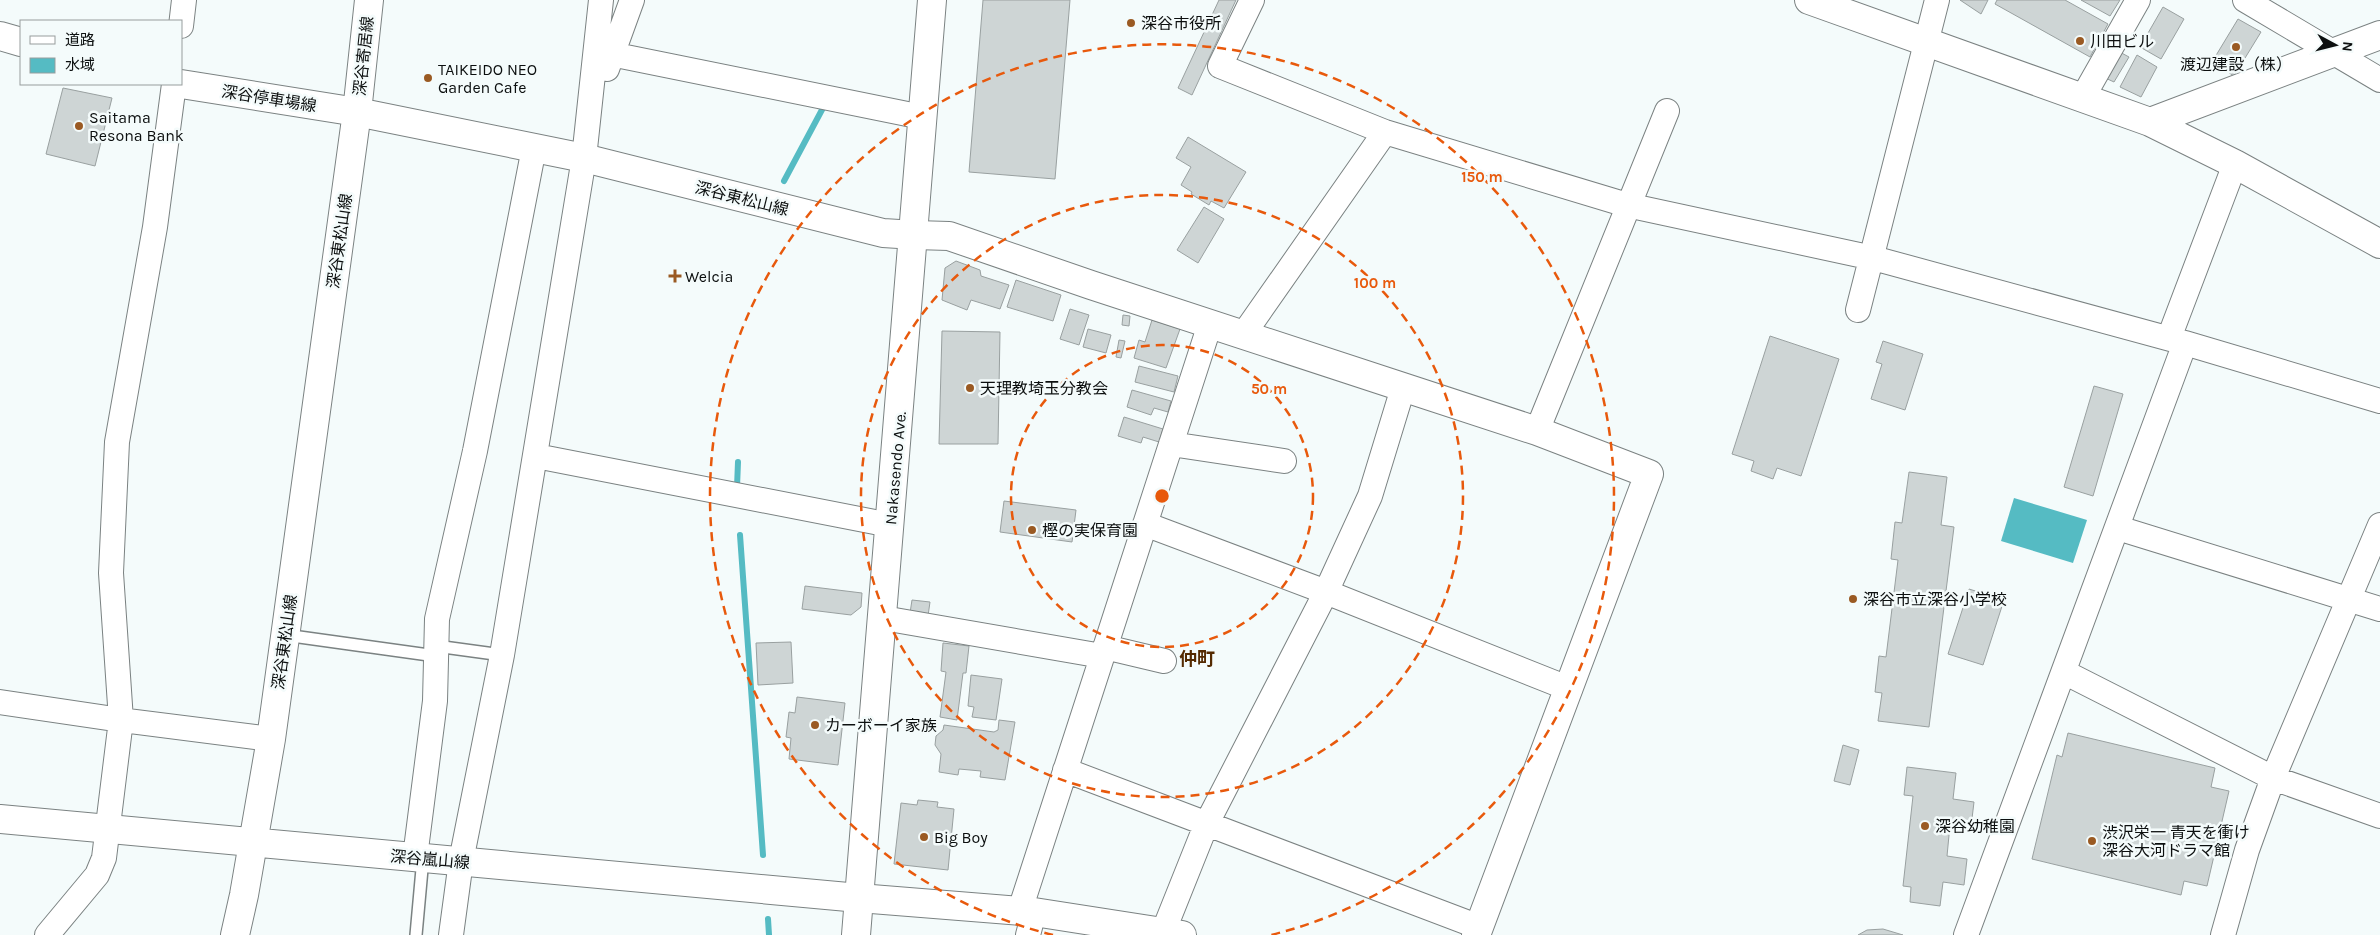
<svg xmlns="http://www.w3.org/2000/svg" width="2380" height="935" font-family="Karla,'Noto Sans JP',sans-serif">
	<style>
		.water { fill: #55bbc3 }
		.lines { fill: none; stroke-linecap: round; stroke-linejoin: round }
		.stream { stroke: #55bbc3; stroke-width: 6 }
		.building { fill: #ced5d5; stroke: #99a0a0 }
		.lane-casing { stroke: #7b8282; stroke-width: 14 }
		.street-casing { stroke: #7b8282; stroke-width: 26 }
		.secondary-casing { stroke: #7b8282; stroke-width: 30 }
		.primary-casing { stroke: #7b8282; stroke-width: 30 }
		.highway-casing { stroke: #7b8282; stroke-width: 30 }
		.lane { stroke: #fff; stroke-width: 11 }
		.street { stroke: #fff; stroke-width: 24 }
		.secondary { stroke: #fff; stroke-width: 28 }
		.primary { stroke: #fff; stroke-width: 28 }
		.highway { stroke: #fff; stroke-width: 28 }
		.ring { fill: none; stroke: #e8590c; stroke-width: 2.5; stroke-dasharray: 9 6 }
		.poi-dot { fill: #9a5a23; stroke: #f4fbfb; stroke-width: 2 }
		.labels { text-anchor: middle; stroke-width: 5; stroke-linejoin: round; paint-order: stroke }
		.poi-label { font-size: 16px; fill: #0c0f0f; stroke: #f4fbfb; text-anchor: start }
		.street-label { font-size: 16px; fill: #0c0f0f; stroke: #f4fbfb }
		.neighbourhood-label { font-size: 18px; font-weight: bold; fill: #542a01; stroke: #f4fbfb }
		.centre { fill: #e8590c; stroke: #f4fbfb; stroke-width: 2.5 }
		.ring-label { font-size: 15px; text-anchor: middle; font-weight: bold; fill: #e8590c; stroke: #f4fbfb; stroke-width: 5; stroke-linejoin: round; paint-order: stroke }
	</style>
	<rect width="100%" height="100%" fill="#f4fbfb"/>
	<path class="water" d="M2014 498 2087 520 2073 563 2001 541Z"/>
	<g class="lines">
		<path class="stream" d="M784 181 824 106
			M737 487 738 462
			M740 535 763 855
			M768 919 769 935"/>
	</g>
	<path class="building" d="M983 0H1070L1055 179 969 172Z
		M1219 0H1236L1192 95 1178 88Z
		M1960 0H1988L1981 14Z
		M1997 0H2065L2108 24 2090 57 1995 4Z
		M2081 0H2120L2110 16Z
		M2163 7 2184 19 2161 59 2140 47Z
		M2238 19 2261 32 2234 76 2212 62Z
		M2116 50 2129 57 2114 82 2101 76Z
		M2137 55 2157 67 2141 97 2120 87Z
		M63 88 112 98 95 166 46 154Z
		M1188 137 1246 172 1224 208 1211 201 1209 205 1191 194 1192 192 1181 185 1191 167 1176 158Z
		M1204 207 1224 219 1198 263 1177 250Z
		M956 261 980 270 981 276 1009 285 1000 309 971 300 967 310 942 300 945 268Z
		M1016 280 1061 295 1053 321 1007 307Z
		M1070 309 1089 315 1079 345 1060 339Z
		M1123 315 1130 316 1129 326 1122 325Z
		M1152 320 1180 329 1166 368 1134 358 1139 340 1145 342Z
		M1088 329 1111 335 1106 353 1083 347Z
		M942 331 1000 332 998 444H939Z
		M1770 336 1839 359 1801 476 1777 468 1773 479 1751 471 1754 461 1732 454Z
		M1119 340 1125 341 1121 358 1116 357Z
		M1883 341 1923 354 1905 410 1871 399 1882 364 1876 362Z
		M1139 366 1178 376 1174 392 1135 382Z
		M2094 386 2123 394 2093 496 2064 487Z
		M1132 390 1171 401 1168 412 1154 408 1151 415 1127 407Z
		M1124 417 1163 429 1159 442 1143 437 1141 443 1118 436Z
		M1909 472 1947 477 1941 525 1954 527 1929 727 1878 721 1882 693 1875 692 1879 656 1886 657 1898 560 1891 559 1895 522 1902 523Z
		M1004 501 1076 510 1072 542 1000 532Z
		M805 586 862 593 861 607 851 615 802 609Z
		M1969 589 2004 600 1983 665 1948 654Z
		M912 600 930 602 928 616 910 613Z
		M791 642 793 683 758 685 756 643Z
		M943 643 969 646 966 673H963L957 720 940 717 946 672 941 671Z
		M971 675 1002 679 996 720 972 717 974 707 968 706Z
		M797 697 845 703 838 765 789 759 791 738 786 737 789 712 795 713Z
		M999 720 1015 722 1005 780 980 777 981 771 959 769 958 775 939 772 941 754 935 745 936 736 943 730 944 725 994 732 998 730Z
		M2068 733 2215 768 2211 787 2229 791 2207 886 2184 881 2181 895 2032 859 2057 755 2062 757Z
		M1843 745 1859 750 1850 785 1834 781Z
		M1907 767 1956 773 1953 799 1974 802 1971 827 1950 825 1947 856 1967 859 1964 885 1943 882 1940 906 1910 902 1911 887 1903 886 1913 796 1904 795Z
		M918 800 938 802 937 807 954 809 948 870 894 864 901 803 917 805Z
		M1883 929 1903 935H1858L1867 930Z"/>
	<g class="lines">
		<defs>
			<path id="lane" d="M285 635 436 656
				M436 646 502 655
				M416 935 423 858"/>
			<path id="street" d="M1252 0 1220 66 1385 132 1627 205 1873 258 2185 343 2380 401
				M2245 0 2380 80
				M181 26 184 0
				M611 54 922 117
				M607 69 632 0
				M2083 97 2138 0
				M1858 310 1937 0
				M1243 335 1385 132
				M2169 338 2235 164
				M1537 431 1667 111
				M1171 444 1284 461
				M536 456 890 525
				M1145 524 1326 592 1570 689
				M2118 528 2380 609
				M883 618 1102 656
				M1105 647 1164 661
				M2064 672 2273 778 2380 816
				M0 702 121 720 271 739
				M1065 770 1479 927
				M415 857 435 701 437 619 475 451 534 148
				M1020 910 1210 324
				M47 935 97 875 104 858 121 720 111 573 117 442 155 227 174 84
				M451 935 461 861 502 655 584 158 601 0
				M1028 935 1034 912
				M1162 935 1206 825 1326 592 1370 496 1403 388
				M1966 935 2185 343
				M2223 935 2247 850 2273 778 2380 525"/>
			<path id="secondary" d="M1809 0 2150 122 2235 164 2380 244
				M0 36 21 42
				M181 84 357 112
				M2150 122 2380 35
				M915 235 949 236 1091 285 1537 431 1649 474 1476 935
				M859 898 1034 912 1182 935"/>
			<path id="primary" d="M357 112 584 158 883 233 915 235
				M0 819 859 898
				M235 935 244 895 271 739 357 112 369 0"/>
			<path id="highway" d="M856 935 932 0"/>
		</defs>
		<use href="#lane" class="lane-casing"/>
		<use href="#street" class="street-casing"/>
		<use href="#secondary" class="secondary-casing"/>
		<use href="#primary" class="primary-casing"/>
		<use href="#highway" class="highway-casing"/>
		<use href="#lane" class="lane"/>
		<use href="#street" class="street"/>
		<use href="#secondary" class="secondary"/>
		<use href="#primary" class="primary"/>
		<use href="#highway" class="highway"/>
	</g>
	<g class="ring">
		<circle cx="1162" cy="496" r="151"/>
		<circle cx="1162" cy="496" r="301"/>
		<path d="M1053 935A452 452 0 1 1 1271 935"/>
	</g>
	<g class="poi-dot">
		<circle cx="1131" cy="23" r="5"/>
		<circle cx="2080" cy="41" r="5"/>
		<circle cx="2236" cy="47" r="5"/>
		<circle cx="428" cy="78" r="5"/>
		<circle cx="79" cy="126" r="5"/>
		<path d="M672.5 268.5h5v5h5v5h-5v5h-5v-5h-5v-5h5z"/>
		<circle cx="970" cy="388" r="5"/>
		<circle cx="1032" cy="530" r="5"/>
		<circle cx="1853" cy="599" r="5"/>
		<circle cx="815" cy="725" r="5"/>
		<circle cx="1925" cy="826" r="5"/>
		<circle cx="924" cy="837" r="5"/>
		<circle cx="2092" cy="841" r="5"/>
	</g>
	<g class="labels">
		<g class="poi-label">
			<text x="1141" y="29">深谷市役所</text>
			<text x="2090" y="47">川田ビル</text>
			<text x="2236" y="70" text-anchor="middle">渡辺建設（株）</text>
			<text x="438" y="75">TAIKEIDO NEO<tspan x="438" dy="18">Garden Cafe</tspan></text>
			<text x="89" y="123">Saitama<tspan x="89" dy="18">Resona Bank</tspan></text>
			<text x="685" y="282">Welcia</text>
			<text x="980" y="394">天理教埼玉分教会</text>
			<text x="1042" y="536">樫の実保育園</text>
			<text x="1863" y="605">深谷市立深谷小学校</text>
			<text x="825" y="731">カーボーイ家族</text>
			<text x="1935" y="832">深谷幼稚園</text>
			<text x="2102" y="838">渋沢栄一 青天を衝け<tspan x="2102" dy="18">深谷大河ドラマ館</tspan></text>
			<text x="934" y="843">Big Boy</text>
		</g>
		<g class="street-label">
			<text transform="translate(363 56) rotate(-84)" y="6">深谷寄居線</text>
			<text transform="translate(269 98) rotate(9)" y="6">深谷停車場線</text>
			<text transform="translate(742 198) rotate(14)" y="6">深谷東松山線</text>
			<text transform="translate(339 241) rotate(-82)" y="6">深谷東松山線</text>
			<text transform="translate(895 468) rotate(-85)" y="6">Nakasendo Ave.</text>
			<text transform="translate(284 642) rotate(-82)" y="6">深谷東松山線</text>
			<text transform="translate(430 859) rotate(5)" y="6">深谷嵐山線</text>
		</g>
		<g class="neighbourhood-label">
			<text x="1197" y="665">仲町</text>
		</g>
	</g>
	<circle cx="1162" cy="496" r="8" class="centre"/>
	<g class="ring-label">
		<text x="1482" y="182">150 m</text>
		<text x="1375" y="288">100 m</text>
		<text x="1269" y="394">50 m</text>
	</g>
	<rect x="20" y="20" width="162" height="65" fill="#f4fbfb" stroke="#979d9d"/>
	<rect x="30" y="36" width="25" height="8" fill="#ffffff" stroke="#979d9d"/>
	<text x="65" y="45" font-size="15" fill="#0c0f0f">道路</text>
	<rect x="30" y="58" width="25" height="15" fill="#55bbc3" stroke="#979d9d"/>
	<text x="65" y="70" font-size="15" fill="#0c0f0f">水域</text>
	<g transform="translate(2335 45) rotate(97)" stroke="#f4fbfb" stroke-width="4" paint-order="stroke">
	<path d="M0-4L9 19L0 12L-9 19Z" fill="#0c0f0f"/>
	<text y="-8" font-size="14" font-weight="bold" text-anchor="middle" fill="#0c0f0f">N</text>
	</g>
</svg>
